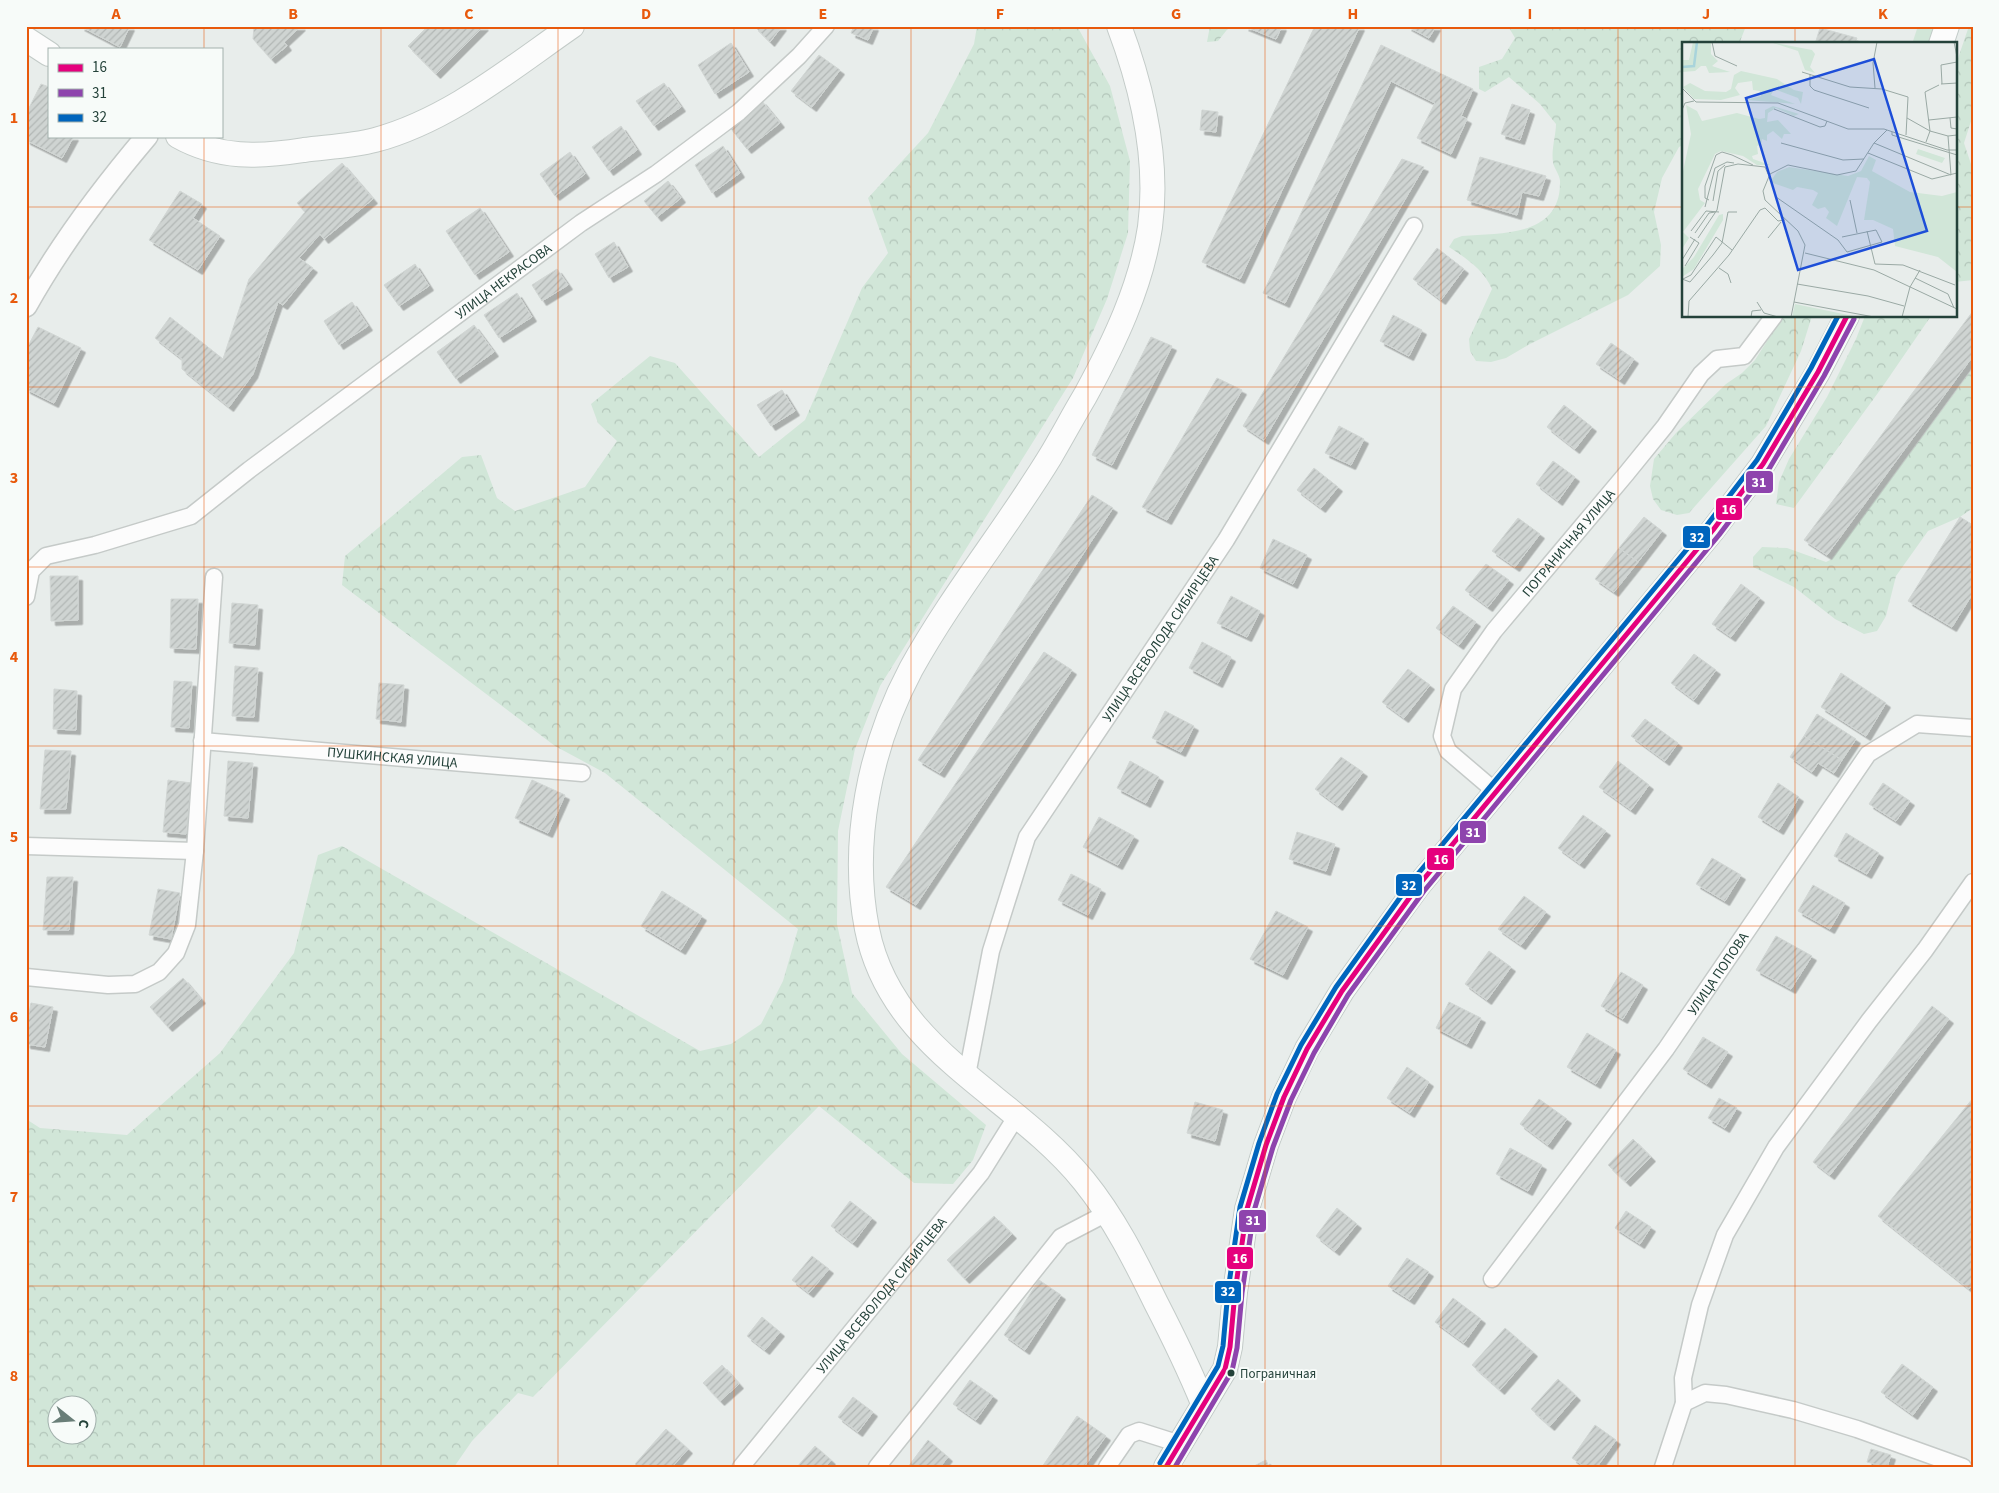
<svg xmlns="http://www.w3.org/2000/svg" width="1999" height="1493" font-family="'Source Sans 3',sans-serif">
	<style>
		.grass { fill: #d1e6d8 }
		.forest { fill: url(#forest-crowns); fill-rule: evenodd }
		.building { fill: url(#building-hatch); stroke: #d1d6d4; filter: url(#shadow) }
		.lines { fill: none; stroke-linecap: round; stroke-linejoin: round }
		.minor-casing { stroke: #c5cac8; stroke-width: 19 }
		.tertiary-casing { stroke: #c5cac8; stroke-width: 24 }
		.secondary-casing { stroke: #c3cbc8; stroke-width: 26 }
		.minor { stroke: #fcfcfc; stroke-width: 16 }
		.tertiary { stroke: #fcfcfc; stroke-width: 21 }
		.secondary { stroke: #fcfcfc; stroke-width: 24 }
		.bus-1-casing { stroke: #f7fbf9; stroke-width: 9 }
		.bus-2-casing { stroke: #f7fbf9; stroke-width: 9 }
		.bus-3-casing { stroke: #f7fbf9; stroke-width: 9 }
		.bus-1 { stroke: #e5007d; stroke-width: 5 }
		.bus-2 { stroke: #8e44ad; stroke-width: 5 }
		.bus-3 { stroke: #0065bd; stroke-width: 5 }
		.grid { fill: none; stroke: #e8590c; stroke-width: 1; stroke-opacity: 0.55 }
		.bus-dot { fill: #24423a; stroke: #f7fbf9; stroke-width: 2 }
		.labels { text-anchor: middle; stroke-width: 4; stroke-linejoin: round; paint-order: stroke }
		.bus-label { font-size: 13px; fill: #24423a; stroke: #f7fbf9; text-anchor: start }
		.street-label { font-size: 14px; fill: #24423a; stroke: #f7fbf9 }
		.inset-river { fill: none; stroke: #a9d4db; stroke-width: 2.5 }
		.inset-road { fill: none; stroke: #9aa9a4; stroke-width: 1 }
		.view { fill: #1d4ed8; fill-opacity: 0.15; stroke: #1d4ed8; stroke-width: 2.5 }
		.inset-edge { fill: none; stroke: #24423a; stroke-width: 2.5 }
		.line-badge { stroke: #f7fbf9; stroke-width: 2 }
		.badge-label { font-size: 14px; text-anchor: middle; font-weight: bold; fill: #fff }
		.neatline { fill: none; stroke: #e8590c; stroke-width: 2 }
		.grid-label { font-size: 16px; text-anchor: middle; font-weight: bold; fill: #e8590c }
	</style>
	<defs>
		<pattern id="forest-crowns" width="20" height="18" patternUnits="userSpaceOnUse" patternTransform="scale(1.25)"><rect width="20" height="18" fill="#d1e6d8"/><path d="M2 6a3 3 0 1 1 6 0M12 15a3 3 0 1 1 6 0" fill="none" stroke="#b3c6ba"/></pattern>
		<pattern id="building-hatch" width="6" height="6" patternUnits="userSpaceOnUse" patternTransform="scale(1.25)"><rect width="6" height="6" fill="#cfd4d2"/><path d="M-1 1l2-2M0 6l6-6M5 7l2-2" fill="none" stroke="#b2b7b5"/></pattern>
		<filter id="shadow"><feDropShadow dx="4.5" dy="4.5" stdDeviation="0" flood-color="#0004"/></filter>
	</defs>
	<rect width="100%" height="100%" fill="#e8edeb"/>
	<path class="grass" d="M1918 26H1938L1932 44H1912Z"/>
	<path class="forest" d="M977 26H1077L1110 86 1130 161 1128 233 1107 299 1073 378 880 686 855 749 838 831 837 924 852 993 902 1054 986 1125 973 1160 953 1184 914 1183 819 1106 533 1397 518 1393 472 1441 454 1467H26V1119L40 1128 127 1135 220 1053 294 953 318 855 342 846 700 1051 731 1044 761 1024 783 981 798 929 605 773 555 746 342 585 345 556 462 457 481 455 497 498 515 511 585 487 617 441 598 423 591 404 650 356 675 363 759 457 805 420 862 288 888 253 868 198 928 133 974 44ZM58 1406H88V1436H58Z
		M1210 26H1230L1218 41 1207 42Z
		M1508 26H1746L1739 44H1683V145L1679 147 1662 178 1654 212 1661 245 1660 266 1628 295 1530 344 1506 358 1491 362 1476 361 1470 351 1469 339 1492 289C1483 269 1467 259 1449 247L1454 239 1462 236C1501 233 1560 237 1560 183 1561 176 1554 169 1553 162 1551 150 1556 135 1556 124L1540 104 1509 77 1485 92 1479 89V67L1502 59 1515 38Z
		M1969 26H1973V115L1964 143 1973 170V280L1955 282V67Z
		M1783 316H1812L1801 351 1766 426 1689 513 1677 515 1661 510 1653 499 1650 486 1654 459 1676 433 1726 384 1742 373 1755 360Z
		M1865 316H1931L1883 386 1794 508 1776 504 1779 482 1789 459 1827 397 1856 339Z
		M1973 368V508L1960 517 1928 531 1896 576 1886 616 1877 631 1864 634 1835 619 1794 587 1753 567V557L1762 547 1787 548 1826 562 1832 559Z"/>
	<path class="building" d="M80 26H130L120 47Z
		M254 26H301L284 42 287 46 271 59 253 39Z
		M428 26H484L436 74 408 46Z
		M754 26H782L770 42Z
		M854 26H874L868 40 851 33Z
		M1244 26H1282L1276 39Z
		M1315 26H1360L1240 279 1202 262Z
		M1407 26H1436L1429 38Z
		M1820 28 1857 38 1855 44H1815Z
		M731 43 749 72 715 94 698 65Z
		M1381 45 1473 89 1461 116 1467 119 1451 154 1417 138 1435 103 1391 81 1285 303 1263 293Z
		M819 55 840 70 812 107 791 91Z
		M664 83 681 107 654 126 636 101Z
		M41 84 49 87V136H74L62 158 26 140V114Z
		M761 100 780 123 747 149 728 125Z
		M1512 104 1530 110 1520 140 1501 134Z
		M1202 110 1218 112 1216 132 1200 130Z
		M621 126 637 150 609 171 592 147Z
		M723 146 740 173 712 193 695 165Z
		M570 152 585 174 555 196 540 174Z
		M1480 157 1546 176 1539 196 1522 192 1517 215 1467 200Z
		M1402 159 1424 167 1264 440 1243 426Z
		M342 163 373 199 324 239 320 234 299 258 313 268 283 305 278 302 253 374 229 407 182 369V359L155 338 170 317 223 359 249 279 305 212 297 203Z
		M668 181 681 198 657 217 644 201Z
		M180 191 202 204 193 218 220 236 198 270 149 240Z
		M480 208 509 252 475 275 446 231Z
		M614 242 628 267 609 278 595 254Z
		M1437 248 1464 269 1441 300 1413 279Z
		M415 264 429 286 399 306 384 285Z
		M557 269 568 285 542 301 532 285Z
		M517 293 532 317 499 338 484 315Z
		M352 302 368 326 339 345 324 321Z
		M1973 311V356L1827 555 1804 540Z
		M1393 315 1422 330 1409 356 1380 341Z
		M474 325 494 352 456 379 437 352Z
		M38 327 81 348 54 403 26 389V350Z
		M1151 337 1172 346 1112 465 1092 455Z
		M1611 343 1634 359 1620 380 1596 364Z
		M1217 378 1242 390 1167 520 1142 507Z
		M782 390 795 411 771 426 757 405Z
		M1564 405 1592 427 1575 449 1547 427Z
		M1339 426 1364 439 1351 465 1325 453Z
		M1553 461 1575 477 1558 501 1536 484Z
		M1314 468 1338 487 1321 508 1297 490Z
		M1092 495 1113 508 940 773 918 760Z
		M1644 517 1662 531 1638 562 1619 548Z
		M1960 517 1973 525V593L1952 627 1908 601Z
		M1518 518 1540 534 1515 567 1492 551Z
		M1273 539 1307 555 1293 584 1260 568Z
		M1619 548 1638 562 1614 592 1595 579Z
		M1486 564 1509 580 1488 607 1465 590Z
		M50 576H78V620L51 621Z
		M1741 584 1760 598 1731 637 1712 624Z
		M1231 596 1260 611 1247 637 1217 623Z
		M171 599H198L196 649 170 648Z
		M232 603 258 605 255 645 229 643Z
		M1453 606 1476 622 1459 645 1436 628Z
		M1202 642 1231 657 1218 683 1189 668Z
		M1044 652 1072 670 916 905 886 887Z
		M1694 654 1716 670 1694 700 1671 683Z
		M235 666 258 668 254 717 232 716Z
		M1408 669 1430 685 1404 718 1382 702Z
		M1841 673 1886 703 1866 736 1821 707Z
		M174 681 192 682 189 728 171 727Z
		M379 683 404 685 401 722 376 719Z
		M54 689 77 691 76 730 53 729Z
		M1165 711 1194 726 1181 752 1152 738Z
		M1817 714 1856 739 1842 760 1804 736Z
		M1645 719 1678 743 1665 761 1631 736Z
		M1804 736 1842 760 1834 773 1818 763 1812 772 1790 757Z
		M45 750 71 751 66 809H40Z
		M1341 757 1363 772 1338 806 1315 789Z
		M228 761 253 763 248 818 224 816Z
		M1130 761 1159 777 1146 803 1117 788Z
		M1618 761 1649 785 1631 810 1599 787Z
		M168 780 192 783 186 834 163 832Z
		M532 780 565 795 548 833 515 818Z
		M1778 783 1799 797 1779 830 1758 817Z
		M1883 783 1910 801 1896 821 1869 804Z
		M1583 815 1606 831 1580 864 1558 848Z
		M1099 817 1134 836 1118 865 1083 847Z
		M1297 832 1335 844 1326 871 1289 859Z
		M1846 833 1879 853 1867 874 1834 856Z
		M1712 858 1741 875 1725 901 1696 884Z
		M1071 874 1101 889 1088 915 1058 900Z
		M47 877H73L69 930H43Z
		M1813 885 1845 903 1830 929 1798 911Z
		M158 889 180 893 171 939 149 935Z
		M662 891 702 916 681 950 641 926Z
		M1524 896 1546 912 1521 945 1498 929Z
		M1276 911 1308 927 1283 975 1250 959Z
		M1776 936 1812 956 1791 989 1756 970Z
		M1489 951 1511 967 1487 1000 1465 984Z
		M1621 972 1643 985 1623 1019 1601 1006Z
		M183 978 201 999 168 1027 150 1007Z
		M1449 1002 1481 1018 1467 1044 1436 1028Z
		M31 1003 53 1007 45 1047 26 1044V1028Z
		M1932 1006 1949 1019 1830 1175 1813 1162Z
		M1587 1033 1616 1050 1596 1084 1567 1067Z
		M1703 1037 1728 1052 1707 1084 1683 1069Z
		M1407 1067 1429 1082 1410 1113 1387 1098Z
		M1719 1098 1737 1108 1725 1128 1708 1118Z
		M1973 1098V1284L1969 1289 1878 1216Z
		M1539 1099 1567 1119 1548 1145 1520 1124Z
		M1195 1102 1223 1110 1215 1141 1187 1133Z
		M1633 1139 1651 1157 1626 1182 1608 1165Z
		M1510 1148 1542 1165 1528 1191 1496 1174Z
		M850 1201 872 1218 853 1243 831 1226Z
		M1337 1208 1357 1224 1335 1251 1316 1236Z
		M1626 1211 1651 1227 1640 1244 1615 1228Z
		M994 1216 1012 1234 965 1279 947 1260Z
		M812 1256 829 1269 809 1293 792 1280Z
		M1407 1258 1429 1272 1410 1300 1388 1286Z
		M1039 1280 1061 1295 1025 1350 1004 1335Z
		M1453 1298 1481 1319 1464 1343 1435 1322Z
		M762 1317 780 1332 765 1350 747 1336Z
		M1505 1328 1533 1352 1500 1390 1472 1365Z
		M1902 1364 1933 1387 1913 1415 1881 1392Z
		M722 1365 739 1384 720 1401 703 1383Z
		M1558 1379 1576 1396 1550 1426 1531 1409Z
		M970 1380 993 1396 976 1420 953 1404Z
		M853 1397 873 1412 858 1432 838 1417Z
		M1077 1416 1106 1436 1084 1467H1042Z
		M1595 1425 1616 1440 1597 1467H1585L1572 1458Z
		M666 1429 688 1449 672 1467H638L635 1464Z
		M928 1440 948 1457 940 1467H908Z
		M815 1446 831 1460 825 1467H797Z
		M1871 1449 1891 1455 1887 1467 1867 1462Z
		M1266 1460 1269 1467H1252Z"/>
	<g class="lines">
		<defs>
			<g id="minor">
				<path id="s1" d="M26 597 31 571 46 556 95 545 191 516 249 470 581 223 656 174 739 112 799 56 826 26"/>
				<path id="s2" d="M202 741 582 773"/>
				<path id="s3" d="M1496 792 1448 751 1442 736 1453 689 1494 631 1626 474 1665 426 1701 374 1717 359 1744 356 1774 316"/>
				<path d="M26 846 195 851"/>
				<path d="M26 977 108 985 135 984 159 972 176 953 187 925 195 851 214 577"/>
				<path id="s4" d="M967 1075 991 951 1027 837 1226 540 1414 226"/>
				<path id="s5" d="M1492 1279 1666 1049 1868 754 1917 724 1973 728"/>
				<path d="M1684 1403 1705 1393 1726 1395 1793 1410 1857 1429 1963 1467"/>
				<path id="s6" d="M741 1467 981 1173 1016 1117"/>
				<path d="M877 1467 1061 1237 1107 1213"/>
				<path d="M1107 1467 1129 1435 1139 1431 1180 1444"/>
				<path d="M1663 1467 1684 1403 1683 1378 1700 1305 1725 1235 1776 1147 1869 1021 1925 950 1973 882"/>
			</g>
			<path id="tertiary" d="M26 306C60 245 102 189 147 136"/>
			<path id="secondary" d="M1119 26C1143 90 1159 159 1150 227 1141 287 1114 343 1085 396 1073 416 1062 437 1050 457 1006 529 952 595 911 669 870 746 850 842 867 929 891 1051 1013 1093 1084 1181 1114 1218 1135 1260 1156 1303 1173 1336 1189 1369 1203 1403
				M26 39 49 54
				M1941 44 1947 26
				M178 136C219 159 259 157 304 150 327 147 352 146 375 140 449 120 510 69 572 26
				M1166 1467 1225 1369 1230 1347 1235 1292 1247 1209 1266 1145 1284 1097 1307 1049 1342 991 1418 886 1713 530 1763 464 1818 372 1847 316"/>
		</defs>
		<use href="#minor" class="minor-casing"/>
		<use href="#tertiary" class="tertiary-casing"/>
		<use href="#secondary" class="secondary-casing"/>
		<use href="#minor" class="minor"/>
		<use href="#tertiary" class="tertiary"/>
		<use href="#secondary" class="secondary"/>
		<defs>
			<path id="bus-1" d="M1166 1467 1225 1369 1230 1347 1235 1292 1247 1209 1266 1145 1284 1097 1307 1049 1342 991 1418 886 1713 530 1763 464 1818 372 1847 316"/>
			<path id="bus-2" d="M1175 1467 1232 1371 1237 1348 1242 1293 1254 1211 1273 1147 1291 1100 1314 1053 1348 995 1424 891 1719 535 1769 469 1824 376 1854 319"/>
			<path id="bus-3" d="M1160 1463 1218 1366 1223 1346 1228 1291 1240 1207 1259 1143 1277 1094 1301 1045 1336 987 1412 881 1707 525 1757 460 1811 368 1838 316"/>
		</defs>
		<use href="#bus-1" class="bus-1-casing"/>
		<use href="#bus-2" class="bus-2-casing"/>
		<use href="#bus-3" class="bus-3-casing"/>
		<use href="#bus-1" class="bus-1"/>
		<use href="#bus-2" class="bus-2"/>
		<use href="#bus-3" class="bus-3"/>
	</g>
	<path class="grid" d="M204 26V49M381 26V1467M558 26V1467M734 26V1467M911 26V1467M1088 26V1467M1265 26V1467M1441 26V1467M1618 26V1467M1795 26V44M204 136V1467M26 207H1683M1955 207H1973M1795 316V1467M26 387H1973M26 567H1973M26 746H1973M26 926H1973M26 1106H1973M26 1286H1973"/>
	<circle class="bus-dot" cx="1231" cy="1373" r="4.5"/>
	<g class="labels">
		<g class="bus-label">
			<text x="1240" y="1378">Пограничная</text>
		</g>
		<g class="street-label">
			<text dy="5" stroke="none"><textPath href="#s1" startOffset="589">УЛИЦА НЕКРАСОВА</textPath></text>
			<text dy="5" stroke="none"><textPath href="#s3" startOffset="314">ПОГРАНИЧНАЯ УЛИЦА</textPath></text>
			<text dy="5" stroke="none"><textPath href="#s4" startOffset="485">УЛИЦА ВСЕВОЛОДА СИБИРЦЕВА</textPath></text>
			<text dy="5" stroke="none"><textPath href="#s2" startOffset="191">ПУШКИНСКАЯ УЛИЦА</textPath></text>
			<text dy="5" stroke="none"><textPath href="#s5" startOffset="380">УЛИЦА ПОПОВА</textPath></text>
			<text dy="5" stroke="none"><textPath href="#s6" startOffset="222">УЛИЦА ВСЕВОЛОДА СИБИРЦЕВА</textPath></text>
		</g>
	</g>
	<g transform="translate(1682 42)">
		<rect width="275" height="275" fill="#e8edeb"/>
		<path d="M113 262 176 275H110Z" fill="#d1e6d8"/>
		<path d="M11 0H29V12L36 19 30 24 48 30 27 31 24 24H19L13 29 0 30V18H7ZM88 0 130 8 133 12 128 25 133 31 123 28 116 9ZM59 29 95 37 112 48 121 50 119 62 116 56 92 47 89 53 113 62 64 58 79 54 78 49 71 48 70 39 56 41 53 46 58 53 39 58 12 57 1 45 8 41 23 49 44 50 49 47 52 33ZM4 63 15 69 20 79 55 71 77 77 83 76V68L91 64 117 72 112 74 94 66 86 71 85 80 96 78 109 92H102L100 97 91 89 85 93V99L80 97 79 103 75 104 76 112 70 114 71 117 88 123H75L61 114 39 109 33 112 16 147 18 158 23 161 1 190 7 196 0 207V134L9 92ZM236 107 263 116 260 121 234 112ZM187 114 194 118 190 129 228 150 260 154 275 150V230L256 215 213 204 211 187 191 178H182L188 140 185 136 175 135 155 184 144 176 147 170 143 165 136 167 130 163 136 151 131 148 115 145 111 148 88 140 95 130 107 125 166 134 179 129ZM41 172V178L12 227 0 235V227L12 215 37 173Z" fill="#d1e6d8"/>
		<path class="inset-river" d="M0 25 12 24 15 0"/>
		<path class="inset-road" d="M30 0 33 14 55 24M272 0 275 15M120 30 168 45 200 47 226 55 224 93M128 32V44L132 48 187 66M259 42 275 41M260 42 259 23 275 20M0 46 14 60 96 61 166 87H202L265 108H275M193 46 191 21 195 0M92 67 138 85 143 84 145 79M0 68 3 61 12 59M225 76 248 89 266 94 275 93M268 76 269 86 275 87M247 78 275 75M210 90V93L275 113M244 100 248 89 243 50 257 43M99 101 161 118 182 117M192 101 269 133 266 94M186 111 250 137 275 131M94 155 156 198 165 210 200 200 194 188 160 195M27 158 23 156V144L34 113 40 110 50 113 71 123M168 158 175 191M31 159 36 129 43 123M23 165 33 126 45 120 52 121M9 189 24 169 37 170M185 189 193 222 221 223 273 243M13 191 27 171 33 170M16 196 35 168 43 125 56 122 83 125 86 132M86 196 99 180M123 211 192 228 275 267M0 218 13 197M3 224 17 201 8 195M37 226 46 232 49 241M233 236 266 252 272 266M0 237 8 240 31 213 40 201 46 170H55M1 237 9 233 34 195 50 208M115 242 186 254 222 264M75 260 82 271 96 275M6 275 7 259 47 213 78 168 83 166 96 179 103 178M69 275 70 269 79 268M109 275 112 260M192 275 112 260 123 203 116 189 83 158 81 149 88 132 106 123 155 133 174 129 192 101 205 88M220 275 228 245 238 228"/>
		<path class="view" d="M192 17 245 189 116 228 64 56Z"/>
		<rect width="275" height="275" class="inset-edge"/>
	</g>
	<g class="line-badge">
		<rect x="1745" y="470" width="29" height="24" rx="5" fill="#8e44ad"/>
		<rect x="1715" y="497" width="28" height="24" rx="5" fill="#e5007d"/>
		<rect x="1682" y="525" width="29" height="24" rx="5" fill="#0065bd"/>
		<rect x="1459" y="820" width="28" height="24" rx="5" fill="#8e44ad"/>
		<rect x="1426" y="847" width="29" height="24" rx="5" fill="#e5007d"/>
		<rect x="1395" y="873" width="28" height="24" rx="5" fill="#0065bd"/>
		<rect x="1238" y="1209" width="29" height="24" rx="5" fill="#8e44ad"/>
		<rect x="1226" y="1246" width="28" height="24" rx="5" fill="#e5007d"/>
		<rect x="1214" y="1280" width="28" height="24" rx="5" fill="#0065bd"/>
	</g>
	<g class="badge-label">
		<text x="1759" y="487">31</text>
		<text x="1729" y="514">16</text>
		<text x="1697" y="542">32</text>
		<text x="1473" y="837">31</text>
		<text x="1441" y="864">16</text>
		<text x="1409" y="890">32</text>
		<text x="1253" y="1225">31</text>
		<text x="1240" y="1263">16</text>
		<text x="1228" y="1296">32</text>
	</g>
	<rect width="1999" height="1493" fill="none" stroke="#f7fbf9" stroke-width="55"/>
	<rect x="48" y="48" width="175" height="90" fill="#f7fbf9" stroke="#a3b1ad"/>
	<rect x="58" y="64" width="25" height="8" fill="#e5007d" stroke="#a3b1ad"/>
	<text x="92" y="72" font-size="15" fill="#24423a">16</text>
	<rect x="58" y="89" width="25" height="8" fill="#8e44ad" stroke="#a3b1ad"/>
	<text x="92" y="98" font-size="15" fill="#24423a">31</text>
	<rect x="58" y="114" width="25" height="8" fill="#0065bd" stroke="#a3b1ad"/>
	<text x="92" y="122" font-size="15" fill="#24423a">32</text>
	<g transform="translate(72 1420) rotate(107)"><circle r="24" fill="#f7fbf9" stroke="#a3b1ad"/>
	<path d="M0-4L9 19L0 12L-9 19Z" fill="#697e78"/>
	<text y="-8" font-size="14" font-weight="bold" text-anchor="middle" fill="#24423a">С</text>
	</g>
	<rect x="28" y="28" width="1944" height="1438" class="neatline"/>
	<g class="grid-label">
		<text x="116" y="19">A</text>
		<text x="293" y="19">B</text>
		<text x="469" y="19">C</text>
		<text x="646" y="19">D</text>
		<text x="823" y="19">E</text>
		<text x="1000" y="19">F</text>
		<text x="1176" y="19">G</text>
		<text x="1353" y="19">H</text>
		<text x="1530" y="19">I</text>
		<text x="1706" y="19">J</text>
		<text x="1883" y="19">K</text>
		<text x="14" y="123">1</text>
		<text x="14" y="303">2</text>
		<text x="14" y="483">3</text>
		<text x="14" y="662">4</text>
		<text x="14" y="842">5</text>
		<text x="14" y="1022">6</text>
		<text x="14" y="1202">7</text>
		<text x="14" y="1381">8</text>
	</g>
</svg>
